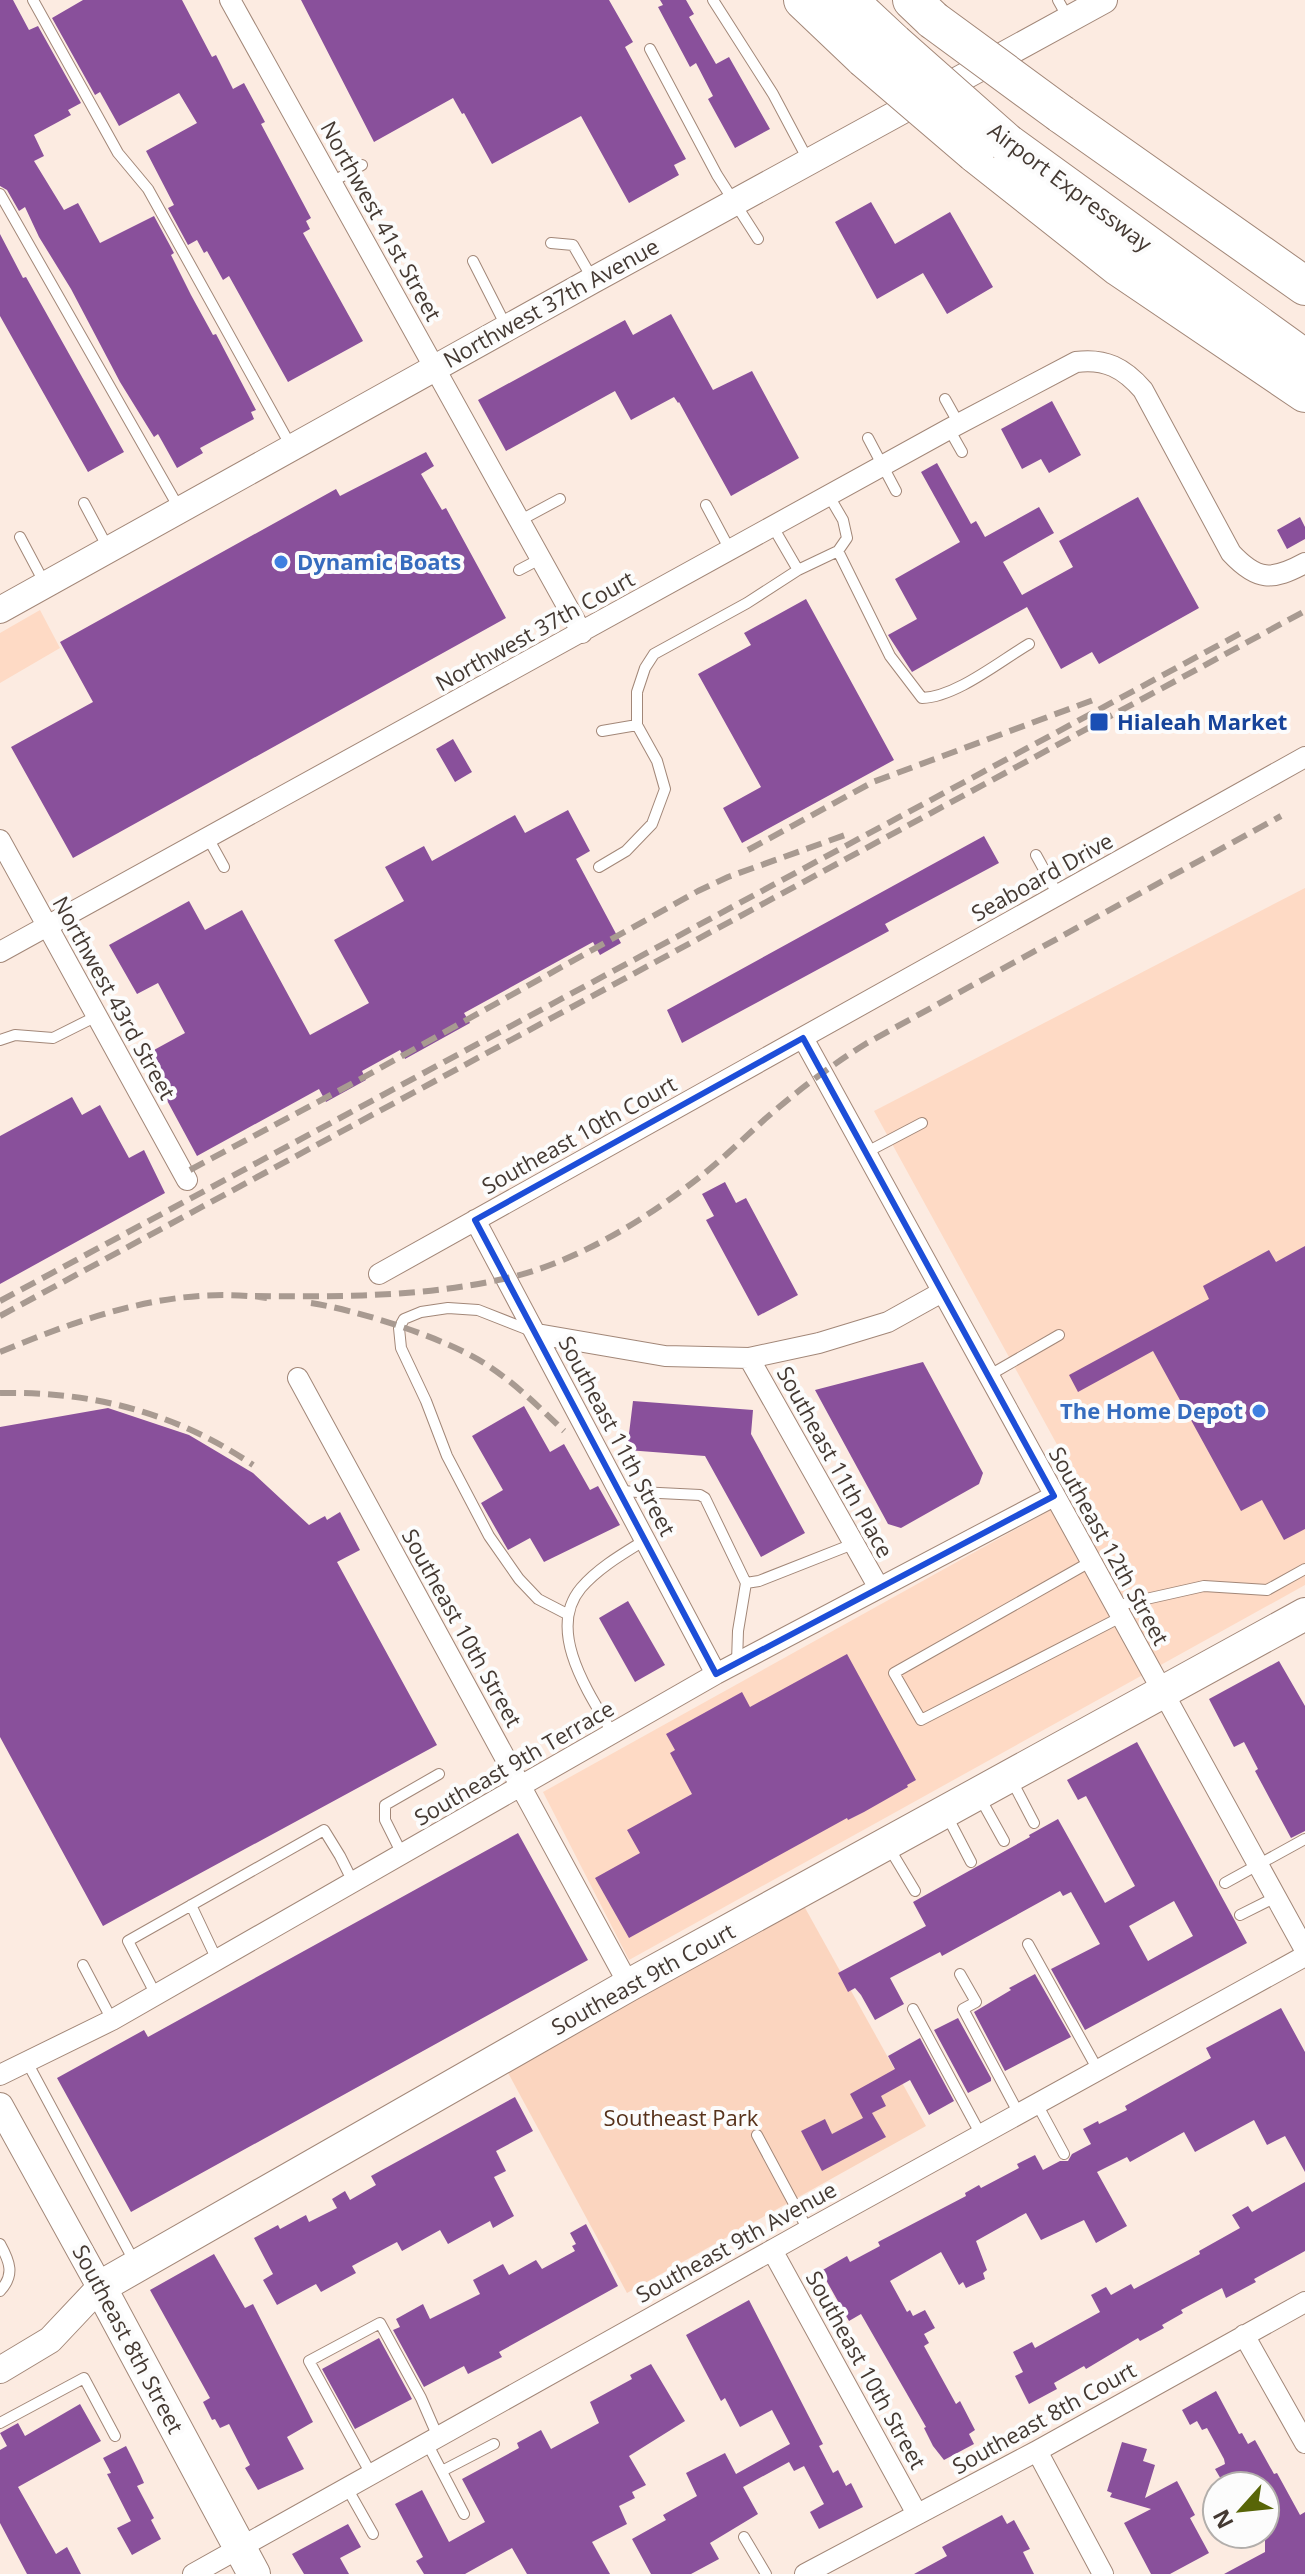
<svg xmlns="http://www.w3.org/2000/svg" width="1305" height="2574" font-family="'Open Sans',sans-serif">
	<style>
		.built { fill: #fedac5 }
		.green { fill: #fbd5bf }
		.building { fill: #89509b; fill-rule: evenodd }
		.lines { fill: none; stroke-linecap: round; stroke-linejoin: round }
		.service-casing { stroke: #a28778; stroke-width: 12 }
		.minor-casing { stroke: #a28778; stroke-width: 22 }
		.tertiary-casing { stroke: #a28778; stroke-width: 28 }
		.primary-casing { stroke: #a28778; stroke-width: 34 }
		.motorway-casing { stroke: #a28778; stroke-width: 40 }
		.service { stroke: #fff; stroke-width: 10 }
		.minor { stroke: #fff; stroke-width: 20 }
		.tertiary { stroke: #fff; stroke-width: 26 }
		.primary { stroke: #fff; stroke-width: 32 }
		.motorway { stroke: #fff; stroke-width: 38 }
		.rail { stroke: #a89a91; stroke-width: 6; stroke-dasharray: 16 8; stroke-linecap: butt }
		.motorway-bridge-casing { stroke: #a28778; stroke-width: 40; stroke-linecap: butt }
		.motorway-bridge { stroke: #fff; stroke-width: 38 }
		.marked { fill: none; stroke: #1d4ed8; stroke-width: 6; stroke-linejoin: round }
		.shop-dot { fill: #3f7fe0; stroke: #fcfcfc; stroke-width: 3 }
		.transit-dot { fill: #1a4fb4; stroke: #fcfcfc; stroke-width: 3 }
		.labels { text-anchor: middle; stroke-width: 8; stroke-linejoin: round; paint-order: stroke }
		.street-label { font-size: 22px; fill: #443932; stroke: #fcfcfc }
		.shop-label { font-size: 22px; font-weight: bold; fill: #366cbe; stroke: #fcfcfc; text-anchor: start }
		.transit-label { font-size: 22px; font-weight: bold; fill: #164399; stroke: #fcfcfc; text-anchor: start }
		.park-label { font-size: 22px; fill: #57321b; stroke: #fcfcfc }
	</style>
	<rect width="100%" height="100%" fill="#fcebe1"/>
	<path class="built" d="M40 610 60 648 0 683V633Z
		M1305 888V1585L629 1960 543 1792 1083 1492 874 1111Z"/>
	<path class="green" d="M804 1906 926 2126 627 2293 507 2071Z"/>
	<path class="building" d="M0 0H13L29 30 38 26 81 103 68 110 71 115 34 135 44 156 34 161 64 210 78 203 100 243 154 216 174 253 171 255 191 295 213 335 216 334 256 410 251 412 254 419 200 448 203 453 177 468 158 434 154 437 120 382 71 289 39 237 25 207 19 211 7 190 0 186Z
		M83 0H182L212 57 216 55 233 89 244 83 265 122 261 124 311 218 306 221 310 229 303 233 363 341 288 382 229 276 223 280 207 251 204 253 197 240 188 245 168 208 174 205 146 151 197 123 179 93 119 126 100 92 95 95 52 18Z
		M301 0H609L633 42 625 47 686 159 674 165 679 175 629 203 581 116 492 164 464 113 462 114 453 98 374 142Z
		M660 0H686L694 14 689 17 716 64 729 57 770 129 735 148 708 99 713 96 696 63 690 67 658 7 663 5Z
		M871 202 895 244 950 212 993 287 947 314 923 273 877 299 835 222Z
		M0 234 23 278 26 277 124 452 88 472 0 316Z
		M671 314 713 390 752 371 799 458 731 496 679 402 678 403 674 397 631 420 615 391 506 451 478 400 625 320 633 335Z
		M1052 401 1081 455 1049 473 1041 459 1022 469 1001 429Z
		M426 452 434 466 421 474 442 510 446 508 506 618 73 858 11 747 93 702 60 642 336 489 340 496Z
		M937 463 971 524 976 521 985 537 1039 507 1054 533 1003 562 1022 595 1073 567 1059 541 1138 497 1199 608 1099 664 1092 652 1061 669 1027 607 912 672 888 635 917 619 895 579 960 542 921 472Z
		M1300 517 1305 527V539L1287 549 1277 530Z
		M806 599 894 760 742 843 723 808 761 787 698 674 751 645 744 633Z
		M453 739 472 772 455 782 436 749Z
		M568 810 590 851 576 859 621 943 600 955 593 942 464 1013 470 1023 405 1059 400 1050 362 1071 366 1080 326 1102 319 1089 197 1156 143 1056 185 1033 158 983 137 994 109 945 189 901 205 930 242 910 310 1035 369 1003 334 940 404 901 385 867 424 846 432 861 515 815 525 833Z
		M984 836 999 863 885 924 889 931 682 1043 667 1010Z
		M72 1097 82 1115 100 1105 129 1158 144 1150 165 1193 0 1284V1136Z
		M725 1182 736 1203 746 1198 798 1295 758 1316 706 1220 714 1216 702 1194Z
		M1305 1246V1529L1284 1540 1262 1500 1241 1511 1153 1351 1078 1392 1069 1375 1209 1299 1203 1286 1269 1250 1276 1262Z
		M923 1362 983 1473 979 1484 901 1528 888 1524 815 1390Z
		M633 1401 753 1410 751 1434 805 1533 761 1557 705 1456 627 1450Z
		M524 1406 550 1452 564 1444 590 1490 598 1486 620 1525 544 1562 530 1538 508 1550 481 1503 503 1490 472 1436Z
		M108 1408 189 1435 253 1473 309 1525 325 1516 327 1520 340 1512 360 1550 337 1562 437 1745 103 1926 0 1737V1427Z
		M628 1601 665 1665 635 1682 599 1618Z
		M847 1654 916 1780 907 1785 908 1787 864 1812 848 1820 847 1818 629 1938 595 1878 640 1853 627 1830 692 1794 670 1753 675 1750 666 1734 742 1692 750 1707Z
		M1279 1661 1305 1706V1831L1291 1838 1255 1771 1258 1769 1244 1742 1234 1747 1209 1699Z
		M1137 1742 1247 1943 1085 2030 1051 1969 1100 1944 1071 1892 1063 1896 1060 1891 942 1956 940 1952 890 1978 904 2004 875 2020 861 1995 855 1988 848 1992 838 1973 926 1926 913 1902 1030 1837 1029 1835 1058 1819 1105 1903 1135 1886 1086 1796 1078 1800 1067 1780ZM1174 1901 1193 1936 1148 1961 1129 1926Z
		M518 1833 588 1960 131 2212 57 2078 144 2030 148 2037Z
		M1035 1974 1071 2037 1005 2071 974 2012 1011 1990 1009 1988Z
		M1281 2008 1305 2052V2172L1285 2136 1267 2145 1254 2120 1195 2152 1184 2132 1130 2162 1127 2157 1097 2172 1127 2226 1096 2243 1084 2220 1041 2240 1026 2213 976 2241 987 2270 983 2273 985 2279 966 2288 963 2282 959 2285 941 2252 890 2281 907 2312 910 2310 913 2316 925 2310 935 2328 924 2334 929 2343 924 2346 956 2404 960 2401 975 2430 969 2434 974 2444 944 2460 933 2446 924 2428 926 2427 861 2314 849 2321 821 2271 847 2256 850 2262 880 2246 878 2242 966 2196 965 2193 979 2185 981 2188 1019 2168 1017 2164 1035 2155 1043 2170 1060 2161H1068L1072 2154 1091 2144 1083 2129 1098 2121 1099 2124 1127 2110 1125 2106 1211 2058 1206 2048Z
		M958 2018 991 2078V2081L968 2093 934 2030Z
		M920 2038 954 2101 929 2115 910 2080 881 2096 886 2106 872 2113 886 2137 822 2171 801 2131 825 2119 832 2134 863 2118 850 2094 895 2069 888 2056Z
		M515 2097 533 2131 496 2151 506 2171 494 2177 514 2216 493 2228 490 2221 448 2244 440 2230 402 2251 397 2242 352 2266 356 2273 321 2292 316 2284 277 2305 263 2280 273 2274 254 2238 278 2225 280 2229 306 2215 309 2222 337 2208 332 2199 345 2191 350 2200 376 2185 371 2176Z
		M1305 2182V2251L1254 2279 1256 2282 1226 2298 1222 2288 1181 2310 1183 2313 1162 2325 1164 2328 1140 2341 1138 2338 1086 2369 1084 2366 1054 2383 1057 2389 1029 2404 1015 2376 1023 2372 1013 2352 1032 2342 1035 2348 1100 2312 1091 2295 1106 2287 1111 2295 1131 2284 1134 2289 1200 2254 1199 2251 1240 2228 1232 2215 1248 2206 1252 2212Z
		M586 2224 618 2286 499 2352 502 2357 468 2374 464 2366 424 2387 393 2330 400 2327 396 2319 423 2304 430 2319 480 2294 473 2280 503 2264 509 2275 536 2260 542 2269 575 2251 572 2246 576 2244 570 2233Z
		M214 2254 245 2308 253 2304 313 2422 287 2437 304 2469 258 2490 245 2468 250 2465 229 2424 220 2428 215 2419 212 2420 203 2402 210 2398 150 2290Z
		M749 2300 823 2444 819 2446 833 2473 838 2470 846 2486 851 2483 863 2507 819 2529 810 2512 824 2504 804 2466 794 2471 789 2462 743 2487 758 2514 710 2543 719 2559 691 2574H651L632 2539 666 2520 663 2515 697 2496 686 2473 725 2453 736 2474 790 2444 772 2410 740 2427 725 2398 721 2401 686 2335Z
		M379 2338 412 2399 355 2429 322 2369Z
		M651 2364 685 2421 629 2456 646 2485 632 2492 635 2498 619 2506 627 2524 592 2542 610 2574H527L512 2548 465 2574H424L416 2561 423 2557 395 2504 422 2490 449 2542 485 2522 462 2479 519 2448 517 2443 541 2430 551 2449 599 2423 590 2402 632 2379 630 2375Z
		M1216 2391 1239 2434 1242 2433 1248 2444 1255 2440 1274 2474 1277 2473 1300 2515 1305 2512V2574H1224L1265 2552V2486H1225L1215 2469 1225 2464 1224 2459 1207 2428 1202 2430 1197 2421 1190 2425 1182 2410Z
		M80 2404 101 2441 18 2487 56 2554 67 2547 81 2574H27L0 2523V2450L7 2446 0 2433 18 2423 25 2436Z
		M1122 2442 1147 2449 1143 2461 1155 2465 1145 2498 1177 2481 1195 2515 1190 2518 1209 2553 1170 2574H1151L1124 2523 1151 2509 1110 2497 1112 2493 1107 2491Z
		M126 2446 140 2474 144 2483 137 2486 154 2518 151 2520 161 2539 132 2555 117 2528 131 2521 107 2474 111 2473 103 2458Z
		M1002 2515 1007 2524 1014 2520 1030 2549 1023 2552 1034 2574H914L947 2556 942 2547Z
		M348 2524 361 2547 340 2558 349 2574H304L292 2554Z"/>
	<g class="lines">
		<defs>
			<path id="service" d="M33 0 118 153 148 189 292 448
				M713 0 773 94 808 160
				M1058 0 1068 18
				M650 49 717 175 758 239
				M332 182 362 165
				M0 194 179 508
				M551 243 573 245 592 278
				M473 261 506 326
				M945 399 959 424
				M949 429 962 452
				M868 438 896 491
				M84 503 108 548
				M706 505 730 550
				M519 521 560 499
				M773 527 798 570 838 551 847 538 843 520 829 496
				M20 537 45 584
				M838 551 890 656 922 698C956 697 1000 661 1029 644
				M519 570 540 559
				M602 731 637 725
				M208 838 224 867
				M1036 855 1058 895
				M599 867 626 851 652 824 665 789 657 761 637 725V692L645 668 654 654 747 603 798 570
				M0 1040 15 1035 53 1038 97 1016
				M865 1153 922 1123
				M529 1330 478 1310 448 1308 421 1312 404 1319 399 1328 401 1348 426 1401 447 1456 489 1536 519 1579 538 1599 567 1614
				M988 1376 1059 1335
				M619 1491 700 1495 705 1498 746 1583
				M1090 1562 894 1673 921 1720 1121 1617
				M1115 1606 1204 1586 1267 1590 1305 1569
				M737 1662 738 1631 746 1583 759 1581 853 1544
				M613 1734C590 1695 545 1631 581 1588 598 1568 624 1553 645 1540
				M1011 1779 1034 1823
				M979 1796 1004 1841
				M946 1814 971 1862
				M888 1846 915 1891
				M402 1854 385 1820V1805L439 1774
				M1225 1883 1305 1839
				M191 1905 217 1960
				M1240 1915 1276 1897
				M1028 1944 1098 2070
				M83 1965 112 2020
				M960 1974 976 2002 963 2009 1019 2114
				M156 1995 128 1941 324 1830 340 1856 353 1882
				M913 2009 981 2135
				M27 2062 134 2261
				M1037 2104 1064 2154
				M757 2135 808 2230
				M0 2244C10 2262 15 2275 0 2291
				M0 2423 84 2378 115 2436
				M427 2443 464 2514
				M442 2471 494 2444
				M371 2474 309 2361 380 2323 421 2398 438 2437
				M347 2488 373 2534
				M744 2537 766 2574"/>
			<path id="minor" d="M230 0 582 633
				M0 840 187 1180
				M0 952 949 429 1076 362C1105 358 1124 368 1143 390L1231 553C1257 581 1272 581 1305 563
				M803 1038 1305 1950
				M475 1220 716 1674
				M379 1274 1305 757
				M537 1334 665 1356 749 1358 819 1343 888 1322 942 1292
				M749 1358 879 1588
				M298 1378 629 1985
				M0 2075 112 2020 716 1674 1054 1496
				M772 2250 917 2514
				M1244 2335 1305 2443
				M1037 2451 1103 2574
				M193 2574 808 2230 1305 1956
				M805 2574 1037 2451 1305 2302"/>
			<path id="tertiary" d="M0 610 593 280 1104 0
				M0 2106 100 2287 50 2340 0 2370"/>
			<path id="primary" d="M254 2574 100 2287 629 1985 1305 1614"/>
			<path id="motorway" d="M803 0 864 58
				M848 0 894 43
				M912 0 933 20
				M1061 114 1305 286
				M1007 143 1305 359
				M975 153 1119 267 1305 393"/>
		</defs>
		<use href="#service" class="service-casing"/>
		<use href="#minor" class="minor-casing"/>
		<use href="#tertiary" class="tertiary-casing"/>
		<use href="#primary" class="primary-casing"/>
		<use href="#motorway" class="motorway-casing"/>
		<use href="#service" class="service"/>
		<use href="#minor" class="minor"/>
		<use href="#tertiary" class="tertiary"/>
		<use href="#primary" class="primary"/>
		<use href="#motorway" class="motorway"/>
		<path class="rail" d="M748 850 873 782 1096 699
			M190 1170 357 1081 698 891 728 877 845 835
			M255 1296C337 1297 423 1297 503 1279 574 1264 645 1220 701 1176 724 1158 744 1138 765 1119 797 1091 830 1066 867 1043L1281 816
			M0 1301 1243 632
			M311 1303C357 1310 445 1338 484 1363 514 1382 539 1407 564 1431
			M0 1316 1305 611
			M0 1352C85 1317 173 1285 267 1298
			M0 1393C92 1391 177 1413 253 1465"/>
		<defs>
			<path id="motorway-bridge" d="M933 20 1061 114
				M894 43 1007 143
				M864 58 975 153"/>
		</defs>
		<use href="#motorway-bridge" class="motorway-bridge-casing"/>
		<use href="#motorway-bridge" class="motorway-bridge"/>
	</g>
	<path class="marked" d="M803 1038 1054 1496 716 1674 475 1220Z"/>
	<g class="shop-dot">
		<circle cx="281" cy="562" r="8"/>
		<circle cx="1259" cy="1411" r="8"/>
	</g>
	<rect class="transit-dot" x="1089" y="712" width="20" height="20" rx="4"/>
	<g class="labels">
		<g class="street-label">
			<text transform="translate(1070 187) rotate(37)" y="8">Airport Expressway</text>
			<text transform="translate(381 221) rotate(61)" y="8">Northwest 41st Street</text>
			<text transform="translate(551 303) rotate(-29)" y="8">Northwest 37th Avenue</text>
			<text transform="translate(535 631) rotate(-29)" y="8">Northwest 37th Court</text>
			<text transform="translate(1042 877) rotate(-29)" y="8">Seaboard Drive</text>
			<text transform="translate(114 998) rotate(61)" y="8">Northwest 43rd Street</text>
			<text transform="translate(579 1135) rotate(-29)" y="8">Southeast 10th Court</text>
			<text transform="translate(617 1436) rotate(62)" y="8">Southeast 11th Street</text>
			<text transform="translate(835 1462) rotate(61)" y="8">Southeast 11th Place</text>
			<text transform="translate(1109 1546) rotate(61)" y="8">Southeast 12th Street</text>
			<text transform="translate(462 1628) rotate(61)" y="8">Southeast 10th Street</text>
			<text transform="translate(514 1763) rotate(-30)" y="8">Southeast 9th Terrace</text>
			<text transform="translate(643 1979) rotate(-29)" y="8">Southeast 9th Court</text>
			<text transform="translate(736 2242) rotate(-29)" y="8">Southeast 9th Avenue</text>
			<text transform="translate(128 2339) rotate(62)" y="8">Southeast 8th Street</text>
			<text transform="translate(866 2370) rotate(61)" y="8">Southeast 10th Street</text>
			<text transform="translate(1044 2418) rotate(-29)" y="8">Southeast 8th Court</text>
		</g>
		<g class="shop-label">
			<text x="297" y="570">Dynamic Boats</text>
			<text x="1243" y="1419" text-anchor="end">The Home Depot</text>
		</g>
		<g class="transit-label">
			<text x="1117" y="730">Hialeah Market</text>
		</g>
		<g class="park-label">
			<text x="681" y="2126">Southeast Park</text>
		</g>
	</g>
	<g transform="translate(1241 2510) rotate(243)"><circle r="38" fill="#fcfcfc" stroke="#b2aeab" stroke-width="2"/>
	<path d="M0-6L14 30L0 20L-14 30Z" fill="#586508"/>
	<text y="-12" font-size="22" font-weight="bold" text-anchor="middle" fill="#443932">N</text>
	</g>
</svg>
